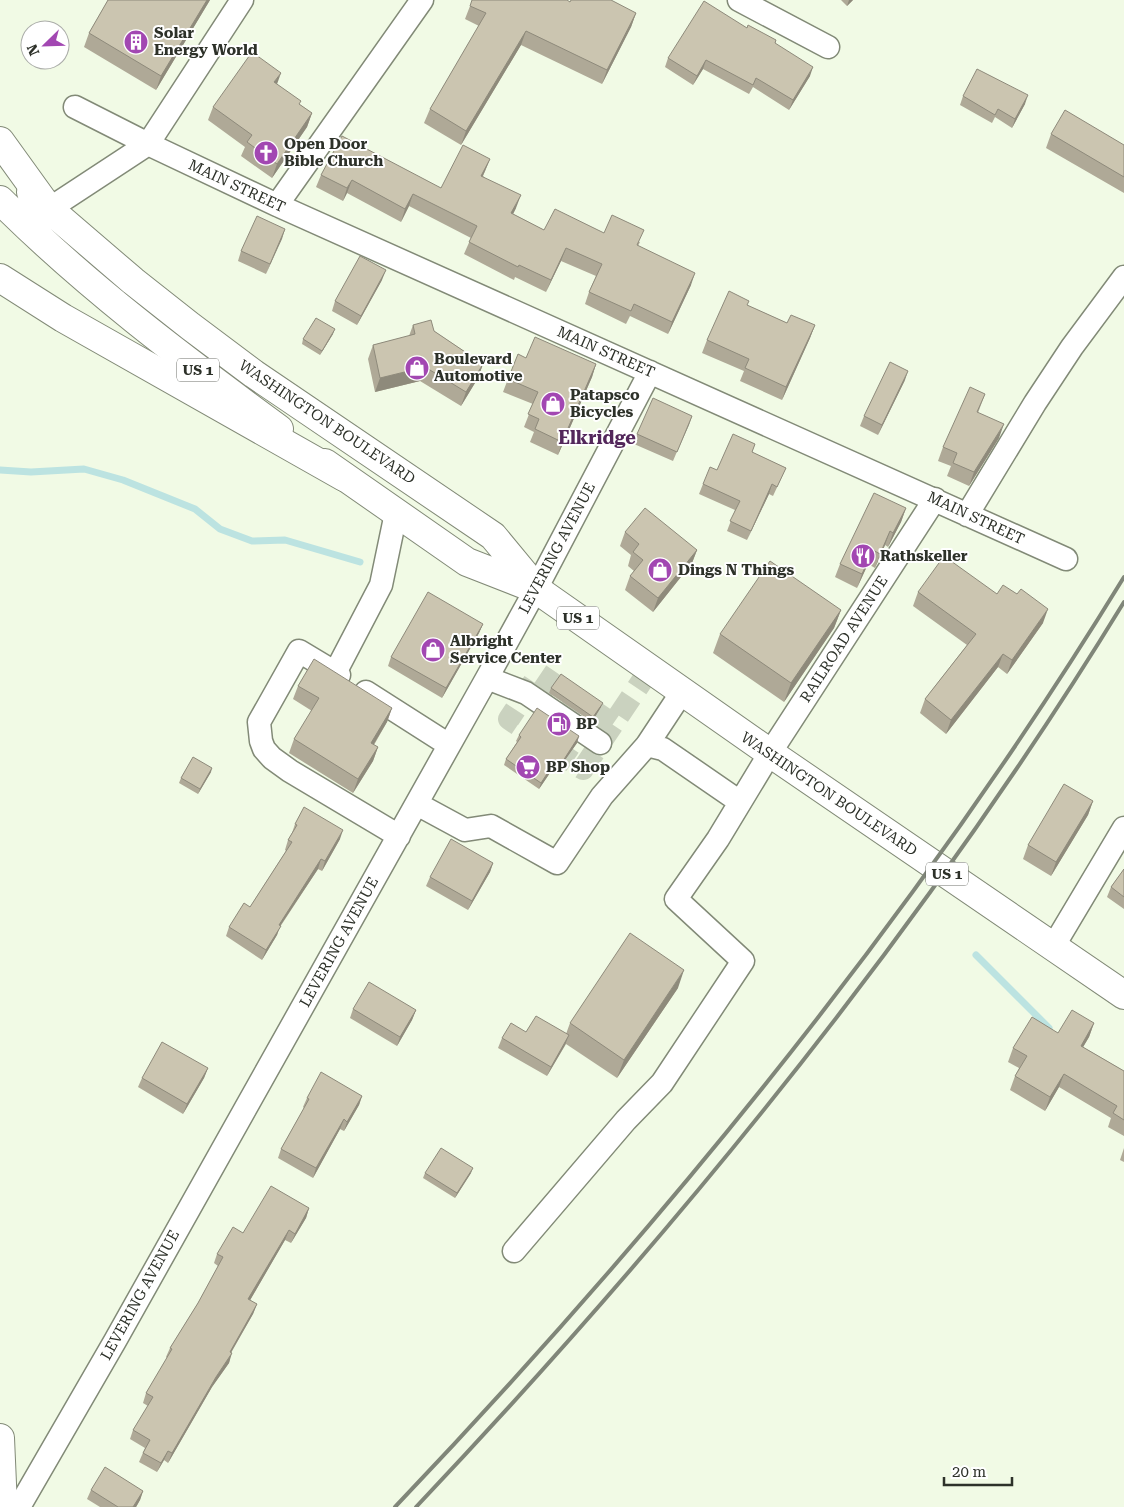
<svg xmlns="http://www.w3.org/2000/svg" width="1124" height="1507" font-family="'Roboto Serif',serif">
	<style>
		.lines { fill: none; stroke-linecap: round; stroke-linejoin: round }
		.stream { stroke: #bce3e1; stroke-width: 7 }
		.minor-tunnel { stroke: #cad2bf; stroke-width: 22; stroke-dasharray: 22 11; stroke-linecap: butt }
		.minor-casing { stroke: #828a77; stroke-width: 25 }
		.major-casing { stroke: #828a77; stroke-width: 30 }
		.highway-casing { stroke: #828a77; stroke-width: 30 }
		.minor { stroke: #fff; stroke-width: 22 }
		.major { stroke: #fff; stroke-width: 28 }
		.highway { stroke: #fff; stroke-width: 28 }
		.rail { stroke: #808679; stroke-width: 4 }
		.wall { fill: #afa997 }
		.shaded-wall { fill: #8e8a7b }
		.building { fill: #cbc5b0; stroke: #8e8a7b }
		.labels { text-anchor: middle; stroke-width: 4; stroke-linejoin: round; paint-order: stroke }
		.shield { fill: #fff; stroke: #6c6f69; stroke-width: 1 }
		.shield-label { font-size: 14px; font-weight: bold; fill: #2d3129 }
		.poi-label { font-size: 15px; font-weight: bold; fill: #2d3129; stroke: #fff; text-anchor: start }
		.street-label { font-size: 15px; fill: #2d3129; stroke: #fff }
		.quarter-label { font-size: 18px; font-weight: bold; fill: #53275b; stroke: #fff }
	</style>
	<rect width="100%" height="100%" fill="#f1fae5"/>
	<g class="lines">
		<path class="stream" d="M0 470 31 472 84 469 123 480 195 509 220 529 252 541 285 540 360 562
			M976 955 1049 1028"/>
		<path class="minor-tunnel" d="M613 724 539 674 509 719 583 769 650 669"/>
		<defs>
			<path id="minor" d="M739 0 828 47
				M75 107 148 144 277 205 1066 559
				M277 205 422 0
				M49 209 148 144 242 0
				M967 515 1035 403 1072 347 1124 277
				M335 673 381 585 396 513
				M339 675 299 651 259 722 261 741 264 749 272 758 290 771 399 836
				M487 678 526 693 600 743
				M366 692 449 745
				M647 745 663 749 740 802
				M417 804 465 830 491 826 557 863 602 796 647 745 682 692
				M1053 947 1124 828
				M514 1251 626 1120 662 1083 743 961 676 899 718 839 770 753 935 499
				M19 1507 115 1341 487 678 536 589 650 372"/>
			<path id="major" d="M31 192 49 209 133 281 190 326 254 374 493 536 536 588
				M0 200C85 285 182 358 279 429
				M325 463 467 562 536 589 770 753 1124 995"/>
			<path id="highway" d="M0 141 49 209
				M0 278 63 318 344 477
				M0 1438 3 1507"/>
		</defs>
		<use href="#minor" class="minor-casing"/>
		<use href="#major" class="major-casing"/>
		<use href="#highway" class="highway-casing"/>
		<use href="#minor" class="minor"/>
		<use href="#major" class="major"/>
		<use href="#highway" class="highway"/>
		<path class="rail" d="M395 1507C666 1222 919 912 1124 577
			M416 1507C679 1229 924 929 1124 602"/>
	</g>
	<path class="wall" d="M108 0H210L156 90 84 47 89 33Z
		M841 0H853L847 6Z
		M570 2 636 13 631 27 602 84 521 45 461 145 424 123 430 109 479 26 465 19 470 6Z
		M747 28 776 40 775 44 810 76 789 110 753 87 749 94 703 69 693 85 665 67 668 58Z
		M277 84 299 104 312 113 307 127 272 178 241 156 245 147 208 120 213 107Z
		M963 96 1025 104 1012 128 995 117 992 123 960 105Z
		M1051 134 1124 145V193L1046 148Z
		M490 159 483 176 516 208 513 214 544 230 604 233 640 242 638 246 691 285 668 334 630 316 626 324 585 304 589 292 596 276 561 261 546 292 515 277 514 280 464 254 471 238 409 206 401 222 347 193 343 201 316 187 321 175 441 188Z
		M285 229 266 274 238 261 241 251Z
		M382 280 357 325 332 311 335 301Z
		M747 305 787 323 815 325 810 338 782 400 740 381 744 371 702 353 707 340Z
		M413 325 434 331 483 364 478 378 461 406 420 381 375 392 368 359 373 345 409 336Z
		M333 334 320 355 302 344 303 339Z
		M526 358 596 364 592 377 558 455 530 442 534 432 524 427 533 404 503 392 508 379Z
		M905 380 878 435 860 426 864 416Z
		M985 394 978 413 999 438 969 486 947 476 951 466 938 461 943 447Z
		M692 416 673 461 634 444 637 434Z
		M755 444 752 452 786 468 773 496 769 494 747 540 727 531 735 510 699 494 703 484Z
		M906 508 901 522 888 547 885 545 875 568 868 564 857 588 835 577 840 564Z
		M625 532 697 550 692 563 653 612 625 590 630 576 634 571 628 566 631 555 620 546Z
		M918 592 997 594 1043 623 1007 674 998 667 946 734 920 713 925 699 967 645 913 606Z
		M841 610 834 628 784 702 713 653 720 634Z
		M483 624 479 633 442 698 388 666 391 657Z
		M298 686 392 708 387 722 374 745 378 747 373 761 353 793 289 753 294 739 312 711 293 699Z
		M551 688 601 707 592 722 549 693Z
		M519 735 579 736 577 743 558 770 554 767 539 789 504 765 506 759 517 742 516 741Z
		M211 772 198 794 179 783 181 778Z
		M1093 801 1088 815 1051 876 1023 859 1028 845Z
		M295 824 340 839 322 871 318 869 280 927 277 935 262 960 226 936 229 927 250 907 286 851 285 850 288 840 292 833Z
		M493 863 490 872 468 910 426 886 430 877Z
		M1124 869V909L1107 897 1111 887Z
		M678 988 617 1078 566 1044 547 1076 498 1048 502 1038 526 1032 566 1034 570 1023Z
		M353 1009 416 1010 412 1020 397 1046 350 1018Z
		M1094 1023 1089 1037 1083 1047 1124 1071V1136L1108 1127 1111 1118 1059 1087 1045 1111 1010 1090 1015 1076 1019 1068 1008 1062 1013 1048 1058 1033Z
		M208 1068 204 1078 183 1114 138 1087 142 1078Z
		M362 1096 359 1105 344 1131 340 1129 313 1178 278 1158 281 1149 304 1108 303 1107 307 1098Z
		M1124 1148V1162L1120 1160Z
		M425 1173H471L455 1198 423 1178Z
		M309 1208 306 1218 291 1243 285 1240 250 1300 257 1304 253 1314 231 1353 229 1363 212 1387 168 1463 164 1460 157 1472 139 1462 145 1448 130 1439 133 1430 148 1406 143 1403 146 1393 167 1358 166 1357 170 1348 198 1303 218 1266 214 1263 217 1254 243 1233Z
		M91 1490 143 1491 140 1500 136 1507H100L87 1499Z"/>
	<path class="shaded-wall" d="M207 0H210L156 90 161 76Z
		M849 0H853L847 6Z
		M636 13 631 27 602 84 607 70Z
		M526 31 521 45 461 145 466 131Z
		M706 60 703 69 693 85 697 76Z
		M813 67 810 76 789 110 793 100Z
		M281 73 276 87 274 82Z
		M1028 95 1025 104 1012 128 1015 119Z
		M312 113 307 127 272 178 277 164Z
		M490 159 485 171 477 188 481 176Z
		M352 180 347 193 343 201 347 188Z
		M413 194 409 206 401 222 405 209Z
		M521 195 516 208 507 226 511 213Z
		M285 229 282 239 266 274 270 264Z
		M566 248 561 261 546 292 551 280Z
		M386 270 382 280 357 325 361 316Z
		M695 273 691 285 668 334 672 322Z
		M815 325 810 338 782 400 786 387Z
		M335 329 333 334 320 355 322 351Z
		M483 364 478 378 461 406 466 392Z
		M596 364 592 377 558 455 562 442Z
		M425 367 420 381 375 392 380 378Z
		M908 371 905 380 878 435 882 425Z
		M692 416 689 425 673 461 677 452Z
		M1004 424 999 438 969 486 974 472Z
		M772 484 769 494 747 540 751 531Z
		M906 508 901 522 888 547 893 533Z
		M890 531 885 545 875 568 880 554Z
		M697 550 692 563 653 612 658 598Z
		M873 550 868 564 857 588 862 574Z
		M1048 609 1043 623 1007 674 1012 660Z
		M841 610 834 628 784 702 791 683Z
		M483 624 479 633 442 698 446 688Z
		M1003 654 998 667 946 734 951 720Z
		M603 703 601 707 592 722 593 717Z
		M392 708 387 722 366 757 371 743Z
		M579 736 577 743 558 770 561 764Z
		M378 747 373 761 353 793 358 779Z
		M556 760 554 767 539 789 541 783Z
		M212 768 211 772 198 794 200 789Z
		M1093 801 1088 815 1051 876 1056 862Z
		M343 830 340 839 322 871 325 861Z
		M321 859 318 869 280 926 277 935 262 960 266 950 279 925Z
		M493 863 490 872 468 910 472 901Z
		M684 970 678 988 617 1078 624 1060Z
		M416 1010 412 1020 397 1046 400 1037Z
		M1094 1023 1089 1037 1076 1059 1081 1046Z
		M569 1035 565 1045 547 1076 551 1067Z
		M208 1068 204 1078 183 1114 187 1104Z
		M1064 1074 1059 1087 1045 1111 1050 1097Z
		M362 1096 359 1105 344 1131 347 1122Z
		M344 1119 340 1129 313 1178 316 1168Z
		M473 1168 471 1173 455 1198 457 1193Z
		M309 1208 306 1218 291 1243 295 1234Z
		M289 1230 285 1240 245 1309 248 1299Z
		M257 1304 253 1314 226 1361 230 1352Z
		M232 1353 229 1363 212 1387 168 1463 172 1453 216 1377Z
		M168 1451 164 1460 157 1472 161 1463Z
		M143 1491 140 1500 136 1507H133Z"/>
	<path class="building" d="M108 0H207L161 76 89 33Z
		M472 0H567L570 2 571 0H611L636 13 607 70 526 31 466 131 430 109 486 13 470 6Z
		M704 1 747 28 748 25 776 40 775 43 813 67 793 100 756 78 753 85 706 60 697 76 668 58Z
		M252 52 281 73 274 82 301 101 299 104 312 113 277 164 247 142 252 135 213 107Z
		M977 69 1028 95 1015 119 998 109 995 115 963 96Z
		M1065 110 1124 145V177L1051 134Z
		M342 136 441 188 463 145 490 159 481 176 521 195 511 213 544 230 555 209 604 233 612 215 644 230 637 245 695 273 672 322 634 304 631 311 589 292 602 264 566 248 551 280 519 265 518 267 469 242 477 226 413 194 405 209 352 180 347 188 321 175Z
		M257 216 285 229 270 264 241 251Z
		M360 256 386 270 361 316 335 301Z
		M729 291 749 301 747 305 787 323 791 315 815 325 786 387 745 368 749 359 707 340Z
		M316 318 335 329 322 351 303 339Z
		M431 320 434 331 483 364 466 392 425 367 380 378 373 345 415 334 413 325Z
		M535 337 596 364 562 442 535 429 539 419 528 414 538 392 508 379 518 354 526 358Z
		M890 362 908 371 882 425 864 416Z
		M970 387 985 394 977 412 1004 424 974 472 953 463 957 453 943 447Z
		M653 398 692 416 677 452 637 434Z
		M733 434 755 444 752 452 786 468 777 487 772 484 751 531 730 521 740 501 703 484 710 467 717 470Z
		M874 493 906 508 893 533 890 531 880 554 873 550 862 574 840 564Z
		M645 508 697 550 658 598 630 576 643 560 633 552 639 544 625 532Z
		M944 556 997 594 1003 585 1017 594 1021 589 1048 609 1012 660 1003 654 951 720 925 699 976 634 918 592Z
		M770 561 841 610 791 683 720 634Z
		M428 592 483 624 446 688 391 657Z
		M314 659 392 708 371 743 378 747 358 779 294 739 319 698 298 686Z
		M561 674 603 703 593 717 551 688Z
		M537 708 579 736 561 764 556 760 541 783 506 759 521 737 519 735Z
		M193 757 212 768 200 789 181 778Z
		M1064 784 1093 801 1056 862 1028 845Z
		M304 807 343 830 325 861 321 859 279 925 281 926 266 950 229 927 244 903 250 907 292 842 288 840 297 825 295 824Z
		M451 839 493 863 472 901 430 877Z
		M1124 869V897L1111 887Z
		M630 933 684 970 624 1060 570 1023Z
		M369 982 416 1010 400 1037 353 1009Z
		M1072 1010 1094 1023 1081 1046 1124 1071V1120L1113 1113 1117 1106 1064 1074 1050 1097 1015 1076 1027 1056 1013 1048 1032 1017 1058 1033Z
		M536 1016 569 1035 551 1067 502 1038 511 1023 526 1032Z
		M162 1042 208 1068 187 1104 142 1078Z
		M321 1072 362 1096 347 1122 344 1119 316 1168 281 1149 309 1099 307 1098Z
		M441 1148 473 1168 457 1193 425 1173Z
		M271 1186 309 1208 295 1234 289 1230 248 1299 257 1304 230 1352 232 1353 216 1377 172 1453 168 1451 161 1463 143 1453 150 1440 133 1430 153 1397 146 1393 172 1349 170 1348 198 1303 223 1257 217 1254 233 1227 243 1233Z
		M105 1467 143 1491 133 1507H118L91 1490Z"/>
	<defs>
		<symbol id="building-disc" viewBox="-11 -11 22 22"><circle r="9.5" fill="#a247b2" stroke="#fff"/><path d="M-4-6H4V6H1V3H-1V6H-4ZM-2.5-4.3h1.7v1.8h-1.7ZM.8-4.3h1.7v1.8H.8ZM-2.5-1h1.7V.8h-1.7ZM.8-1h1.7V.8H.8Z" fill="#fff"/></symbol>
		<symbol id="church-disc" viewBox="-11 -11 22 22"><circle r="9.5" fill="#a247b2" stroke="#fff"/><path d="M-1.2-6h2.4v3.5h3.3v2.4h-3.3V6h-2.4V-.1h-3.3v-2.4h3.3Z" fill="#fff"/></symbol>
		<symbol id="shop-disc" viewBox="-11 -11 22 22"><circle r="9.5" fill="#a247b2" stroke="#fff"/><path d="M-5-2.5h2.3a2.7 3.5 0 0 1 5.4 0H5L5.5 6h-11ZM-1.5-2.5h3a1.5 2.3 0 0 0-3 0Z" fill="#fff"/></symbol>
		<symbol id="restaurant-disc" viewBox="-11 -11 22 22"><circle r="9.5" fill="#a247b2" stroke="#fff"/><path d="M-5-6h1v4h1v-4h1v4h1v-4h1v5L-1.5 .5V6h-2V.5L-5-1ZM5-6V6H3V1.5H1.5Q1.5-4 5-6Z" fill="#fff"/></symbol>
		<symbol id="fuel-disc" viewBox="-11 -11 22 22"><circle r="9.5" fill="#a247b2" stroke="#fff"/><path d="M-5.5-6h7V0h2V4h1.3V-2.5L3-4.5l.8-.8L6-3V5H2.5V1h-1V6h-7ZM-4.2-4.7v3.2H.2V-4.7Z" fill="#fff"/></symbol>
		<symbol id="supermarket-disc" viewBox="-11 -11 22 22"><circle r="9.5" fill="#a247b2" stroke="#fff"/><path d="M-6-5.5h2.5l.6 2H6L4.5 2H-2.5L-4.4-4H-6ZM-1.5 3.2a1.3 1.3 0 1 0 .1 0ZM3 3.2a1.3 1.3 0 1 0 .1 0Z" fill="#fff"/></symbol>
	</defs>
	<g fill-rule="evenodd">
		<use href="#building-disc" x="122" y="28" width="28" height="28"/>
		<use href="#church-disc" x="252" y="139" width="28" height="28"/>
		<use href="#shop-disc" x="403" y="354" width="28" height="28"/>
		<use href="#shop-disc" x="539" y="390" width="28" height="28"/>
		<use href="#restaurant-disc" x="849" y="542" width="28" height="28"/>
		<use href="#shop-disc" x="646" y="556" width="28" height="28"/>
		<use href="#shop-disc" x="419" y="636" width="28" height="28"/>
		<use href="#fuel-disc" x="545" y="710" width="28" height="28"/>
		<use href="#supermarket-disc" x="514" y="753" width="28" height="28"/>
	</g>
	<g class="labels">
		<g class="shield">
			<rect x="177" y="358.5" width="42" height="23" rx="4"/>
			<rect x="557" y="606.5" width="42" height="23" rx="4"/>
			<rect x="926" y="862.5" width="42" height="23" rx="4"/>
		</g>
		<g class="shield-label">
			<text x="198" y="375">US 1</text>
			<text x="578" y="623">US 1</text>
			<text x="947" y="879">US 1</text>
		</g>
		<g class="poi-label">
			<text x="154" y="38">Solar<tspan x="154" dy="17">Energy World</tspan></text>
			<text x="284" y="149">Open Door<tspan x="284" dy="17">Bible Church</tspan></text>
			<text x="434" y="364">Boulevard<tspan x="434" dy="17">Automotive</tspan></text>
			<text x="570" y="400">Patapsco<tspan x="570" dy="17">Bicycles</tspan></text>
			<text x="880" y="561">Rathskeller</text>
			<text x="678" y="575">Dings N Things</text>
			<text x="450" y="646">Albright<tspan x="450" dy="17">Service Center</tspan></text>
			<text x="576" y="729">BP</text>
			<text x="546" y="772">BP Shop</text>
		</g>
		<g class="street-label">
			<text transform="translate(237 186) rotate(25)" y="5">MAIN STREET</text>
			<text transform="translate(606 352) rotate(24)" y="5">MAIN STREET</text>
			<text transform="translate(327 422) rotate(34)" y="5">WASHINGTON BOULEVARD</text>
			<text transform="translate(976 518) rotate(25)" y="5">MAIN STREET</text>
			<text transform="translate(557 548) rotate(-62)" y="5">LEVERING AVENUE</text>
			<text transform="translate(844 639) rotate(-57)" y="5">RAILROAD AVENUE</text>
			<text transform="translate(829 794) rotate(34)" y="5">WASHINGTON BOULEVARD</text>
			<text transform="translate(339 942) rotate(-61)" y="5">LEVERING AVENUE</text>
			<text transform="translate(140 1295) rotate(-61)" y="5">LEVERING AVENUE</text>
		</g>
		<g class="quarter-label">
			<text x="597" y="444">Elkridge</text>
		</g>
	</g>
	<g transform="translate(45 45) rotate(247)"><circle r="24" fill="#ffffff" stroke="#abada9"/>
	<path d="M0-4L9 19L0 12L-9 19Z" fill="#a247b2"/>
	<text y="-8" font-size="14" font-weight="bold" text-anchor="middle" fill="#2d3129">N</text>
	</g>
	<path d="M944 1477v8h68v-8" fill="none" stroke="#2d3129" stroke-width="2.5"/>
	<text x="952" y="1477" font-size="15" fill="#2d3129" stroke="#ffffff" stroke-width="4" paint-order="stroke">20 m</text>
</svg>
